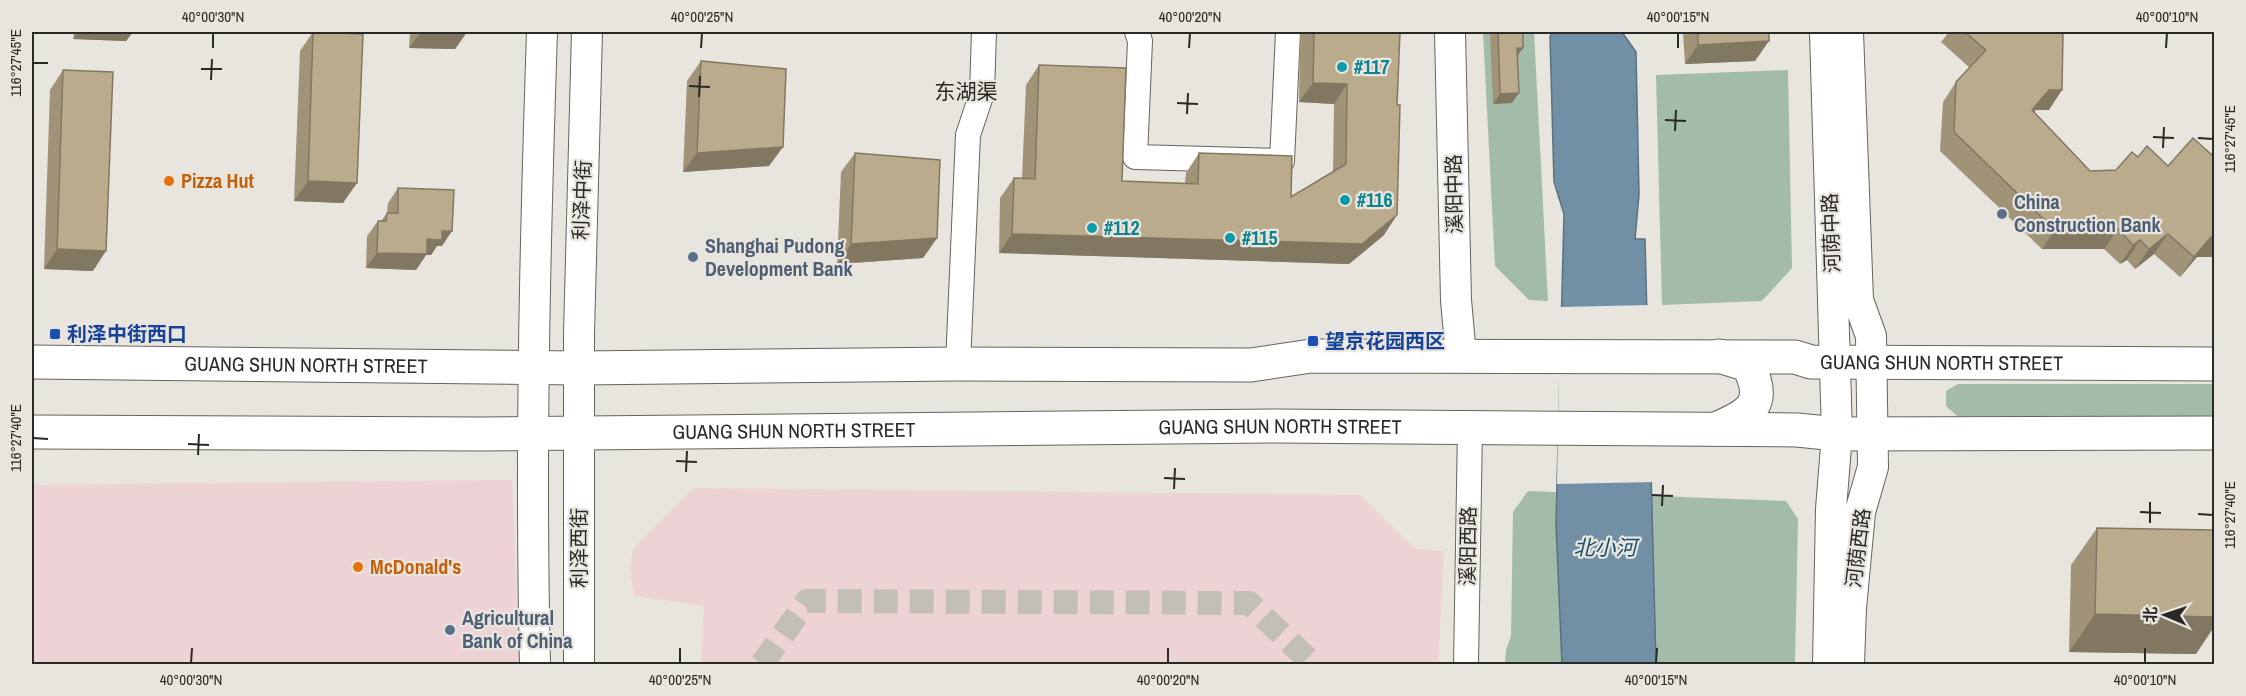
<svg xmlns="http://www.w3.org/2000/svg" width="2246" height="696" font-family="'Archivo Narrow','Noto Sans SC',sans-serif">
	<style>
		.commercial { fill: #eed3d6 }
		.green { fill: #a2bca9 }
		.water { fill: #7190a5; stroke: #5c717f; stroke-width: 1.5 }
		.pier { fill: #e8e4de }
		.lines { fill: none; stroke-linecap: round; stroke-linejoin: round }
		.minor-tunnel { stroke: #c2bfb9; stroke-width: 24; stroke-dasharray: 24 12; stroke-linecap: butt }
		.minor-casing { stroke: #66635d; stroke-width: 26 }
		.tertiary-casing { stroke: #66635d; stroke-width: 32 }
		.primary-casing { stroke: #66635d; stroke-width: 35 }
		.minor { stroke: #fff; stroke-width: 24 }
		.tertiary { stroke: #fff; stroke-width: 30 }
		.primary { stroke: #fff; stroke-width: 33 }
		.wall { fill: #a09378 }
		.shaded-wall { fill: #827862 }
		.building { fill: #baab8c; stroke: #827862; stroke-width: 1.5 }
		.ticks { fill: none; stroke: #2b2927; stroke-width: 2 }
		.culture-dot { fill: #0f9aa8; stroke: #e8e4de; stroke-width: 2 }
		.food-dot { fill: #e8710a; stroke: #e8e4de; stroke-width: 2 }
		.service-dot { fill: #5c6f8a; stroke: #e8e4de; stroke-width: 2 }
		.transit-dot { fill: #1a4fb4; stroke: #e8e4de; stroke-width: 2 }
		.labels { text-anchor: middle; stroke-width: 4.5; stroke-linejoin: round; paint-order: stroke }
		.culture-label { font-size: 20px; font-weight: bold; fill: #0d838f; stroke: #e8e4de; text-anchor: start }
		.food-label { font-size: 20px; font-weight: bold; fill: #c56008; stroke: #e8e4de; text-anchor: start }
		.street-label { font-size: 20px; fill: #2b2927; stroke: #e8e4de }
		.service-label { font-size: 20px; font-weight: bold; fill: #4e5e75; stroke: #e8e4de; text-anchor: start }
		.transit-label { font-size: 20px; font-weight: bold; fill: #164399; stroke: #e8e4de; text-anchor: start }
		.neighbourhood-label { font-size: 21px; fill: #2b2927; stroke: #e8e4de }
		.water-label { font-size: 21px; font-style: italic; fill: #164f6e; stroke: #e8e4de }
		.neatline { fill: none; stroke: #2b2927; stroke-width: 2 }
		.ticks-label { font-size: 15px; text-anchor: middle; fill: #2b2927 }
	</style>
	<rect width="100%" height="100%" fill="#e8e4de"/>
	<path class="commercial" d="M512 480 520 664H32V485Z
		M694 488 1360 495 1415 549 1444 551 1438 664H701L704 606 634 596 630 569 633 549Z"/>
	<path class="green" d="M1483 32H1534L1548 301 1529 300 1495 266Z
		M1788 70 1792 268 1762 301 1662 305 1656 75Z
		M1958 384H2214V416H1957L1946 406V391Z
		M1528 491 1786 501 1798 519 1795 664H1505L1506 650 1511 636 1513 512Z"/>
	<path class="water" d="M1554 32H1622L1636 52 1639 195 1635 239H1645L1656 664H1562L1556 524 1564 214 1554 182 1550 36Z"/>
	<path class="pier" d="M1650 305 1655 482 1557 484 1560 307Z"/>
	<g class="lines">
		<path class="minor-tunnel" d="M762 664 807 601 1249 603 1313 664"/>
		<defs>
			<path id="minor" d="M1137 32 1140 41 1135 157 1282 161 1288 32
				M958 364 968 135 982 93 984 32
				M1466 664 1470 428"/>
			<path id="tertiary" d="M1450 32 1456 300 1461 356
				M1825 32 1837 434 1831 509 1828 664
				M1848 32 1858 300 1871 336 1873 467 1860 512 1851 608 1849 664
				M535 664C530 453 535 243 542 32
				M579 664V333L587 32"/>
			<g id="primary">
				<path id="s1" d="M32 362 579 368 958 364 1251 365 1311 356 1795 357 1811 362 2214 364"/>
				<path d="M1716 429C1751 414 1768 404 1748 365L1719 356"/>
				<path id="s2" d="M32 432 483 434 1275 426 1797 430 1837 434 2214 433"/>
			</g>
		</defs>
		<use href="#minor" class="minor-casing"/>
		<use href="#tertiary" class="tertiary-casing"/>
		<use href="#primary" class="primary-casing"/>
		<use href="#minor" class="minor"/>
		<use href="#tertiary" class="tertiary"/>
		<use href="#primary" class="primary"/>
	</g>
	<path class="wall" d="M74 32H133L126 41 73 39Z
		M313 32 343 203 294 201 300 51Z
		M410 32H467L455 49 409 48Z
		M1300 32H1400L1384 235 1349 264 999 253 1000 198 1014 178H1022L1026 85 1039 65 1122 181 1185 183 1186 173 1199 153 1291 197 1333 172 1334 104 1299 102Z
		M1490 32H1523L1517 56 1512 103 1493 104Z
		M1683 32H1769L1755 61 1685 64Z
		M1949 32H2063L2049 110H2036L2034 112 2090 171 2197 257 2180 277 2154 254 2135 269 2127 260 2120 264 2104 249H2042L1940 151 1943 102 1956 82 1970 68 1941 42Z
		M701 61 769 166 683 172 687 81Z
		M63 70 93 271 44 269 50 90Z
		M855 153 937 238 923 258 837 264 841 172Z
		M398 188 442 246H437L431 255H426L416 270 366 268 367 236 378 221H381L387 213 388 203Z
		M2097 528 2196 654 2069 652 2071 565Z"/>
	<path class="shaded-wall" d="M79 32H133L126 41 73 39Z
		M421 32H467L455 49 409 48Z
		M1769 41 1755 61 1685 64 1698 45Z
		M1517 48H1523L1516 58Z
		M1313 83 1347 84 1334 104 1299 102Z
		M2049 90H2062L2049 110H2036L2019 130 2032 110Z
		M1519 93 1512 103 1493 104 1500 94Z
		M783 147 769 166 683 172 697 153Z
		M308 181 357 183 343 203 294 201Z
		M1397 215 1384 235 1349 264 999 253 1012 234Z
		M2118 229 2104 249H2042L2055 230Z
		M442 231H452L442 246H437L431 255H426L416 270 366 268 377 253 427 239Z
		M2168 234 2154 254 2135 269 2149 249Z
		M2211 237H2214V257H2197L2180 277 2194 257Z
		M937 238 923 258 837 264 851 244Z
		M2140 240 2127 260 2120 264 2133 245Z
		M57 249 106 251 93 271 44 269Z
		M2095 614 2214 617V627L2196 654 2069 652Z"/>
	<path class="building" d="M313 32 363 34 357 183 308 181Z
		M1314 32H1400L1397 105H1400L1397 215 1362 244 1012 234 1014 178 1035 179 1039 65 1126 68 1122 181 1198 184 1199 153 1292 156 1291 197 1346 164 1347 84 1313 83Z
		M1498 32H1523V48H1517L1519 93 1500 94Z
		M1698 32H1769V41L1698 45Z
		M1965 32H2063L2062 90H2049L2032 110 2090 171 2116 170 2132 152 2138 157 2147 146 2168 166 2193 138 2212 155H2214V237H2211L2194 257 2168 234 2149 249 2140 240 2133 245 2118 229 2055 230 1954 132 1956 82 1986 50Z
		M701 61 786 69 783 147 697 153Z
		M63 70 113 72 106 251 57 249Z
		M855 153 940 160 937 238 851 244Z
		M398 188 454 190 452 231H442V240L427 239V254L377 253 378 221H386L387 213H398Z
		M2097 528 2214 530V617L2095 614Z"/>
	<path class="ticks" d="M213 48V33M701 48 702 33M1189 48 1190 33M1678 48V33M2166 48 2167 33M33 63H48M201 69H222M211 80 212 59M689 86 710 87M699 97 700 76M1177 103 1198 104M1187 114 1188 93M1665 120 1686 121M1675 131 1676 110M2153 137 2174 138M2198 138 2213 139M2163 148 2164 127M33 438 48 439M188 444 209 445M198 455 199 434M676 461 697 462M686 472 687 451M1164 478 1185 479M1174 489 1175 468M1652 495 1673 496M1662 506 1663 485M2140 512 2161 513M2198 514 2213 515M2150 523V502M191 663 192 648M680 663V648M1168 663V648M1656 663 1657 648M2145 663V648"/>
	<g class="culture-dot">
		<circle cx="1342" cy="67" r="6"/>
		<circle cx="1345" cy="200" r="6"/>
		<circle cx="1092" cy="228" r="6"/>
		<circle cx="1230" cy="238" r="6"/>
	</g>
	<g class="food-dot">
		<circle cx="169" cy="181" r="6"/>
		<circle cx="358" cy="567" r="6"/>
	</g>
	<g class="service-dot">
		<circle cx="2002" cy="214" r="6"/>
		<circle cx="693" cy="257" r="6"/>
		<circle cx="450" cy="630" r="6"/>
	</g>
	<g class="transit-dot">
		<rect x="49" y="328" width="12" height="12" rx="3"/>
		<rect x="1307" y="335" width="12" height="12" rx="3"/>
	</g>
	<g class="labels">
		<g class="culture-label">
			<text x="1354" y="74">#117</text>
			<text x="1357" y="207">#116</text>
			<text x="1104" y="235">#112</text>
			<text x="1242" y="245">#115</text>
		</g>
		<g class="food-label">
			<text x="181" y="188">Pizza Hut</text>
			<text x="370" y="574">McDonald's</text>
		</g>
		<g class="street-label">
			<text transform="translate(1454 194) rotate(-91)" y="7">溪阳中路</text>
			<text transform="translate(582 200) rotate(-88)" y="7">利泽中街</text>
			<text transform="translate(1831 233) rotate(-92)" y="7">河荫中路</text>
			<text dy="7" stroke="none"><textPath href="#s1" startOffset="1911">GUANG SHUN NORTH STREET</textPath></text>
			<text dy="7" stroke="none"><textPath href="#s1" startOffset="274">GUANG SHUN NORTH STREET</textPath></text>
			<text dy="7" stroke="none"><textPath href="#s2" startOffset="1248">GUANG SHUN NORTH STREET</textPath></text>
			<text dy="7" stroke="none"><textPath href="#s2" startOffset="762">GUANG SHUN NORTH STREET</textPath></text>
			<text transform="translate(1468 546) rotate(-89)" y="7">溪阳西路</text>
			<text transform="translate(579 548) rotate(-90)" y="7">利泽西街</text>
			<text transform="translate(1858 548) rotate(-83)" y="7">河荫西路</text>
		</g>
		<g class="service-label">
			<text x="2014" y="209">China<tspan x="2014" dy="23">Construction Bank</tspan></text>
			<text x="705" y="253">Shanghai Pudong<tspan x="705" dy="23">Development Bank</tspan></text>
			<text x="462" y="625">Agricultural<tspan x="462" dy="23">Bank of China</tspan></text>
		</g>
		<g class="transit-label">
			<text x="67" y="341">利泽中街西口</text>
			<text x="1325" y="348">望京花园西区</text>
		</g>
		<g class="neighbourhood-label">
			<text x="966" y="99">东湖渠</text>
		</g>
		<g class="water-label">
			<text x="1605" y="555">北小河</text>
		</g>
	</g>
	<rect width="2246" height="696" fill="none" stroke="#e8e4de" stroke-width="66"/>
	<g transform="translate(2165 615) rotate(272)" stroke="#e8e4de" stroke-width="4.5" paint-order="stroke">
	<path d="M0-4.5L10 22L0 15L-10 22Z" fill="#2b2927"/>
	<text y="-9" font-size="16" font-weight="bold" text-anchor="middle" fill="#2b2927">北</text>
	</g>
	<rect x="33" y="33" width="2180" height="630" class="neatline"/>
	<g class="ticks-label">
		<text x="213" y="22">40°00'30"N</text>
		<text x="702" y="22">40°00'25"N</text>
		<text x="1190" y="22">40°00'20"N</text>
		<text x="1678" y="22">40°00'15"N</text>
		<text x="2167" y="22">40°00'10"N</text>
		<text transform="translate(16 63) rotate(-90)" y="5">116°27'45"E</text>
		<text transform="translate(2230 139) rotate(-90)" y="5">116°27'45"E</text>
		<text transform="translate(16 438) rotate(-90)" y="5">116°27'40"E</text>
		<text transform="translate(2230 515) rotate(-90)" y="5">116°27'40"E</text>
		<text x="191" y="685">40°00'30"N</text>
		<text x="680" y="685">40°00'25"N</text>
		<text x="1168" y="685">40°00'20"N</text>
		<text x="1656" y="685">40°00'15"N</text>
		<text x="2145" y="685">40°00'10"N</text>
	</g>
</svg>
